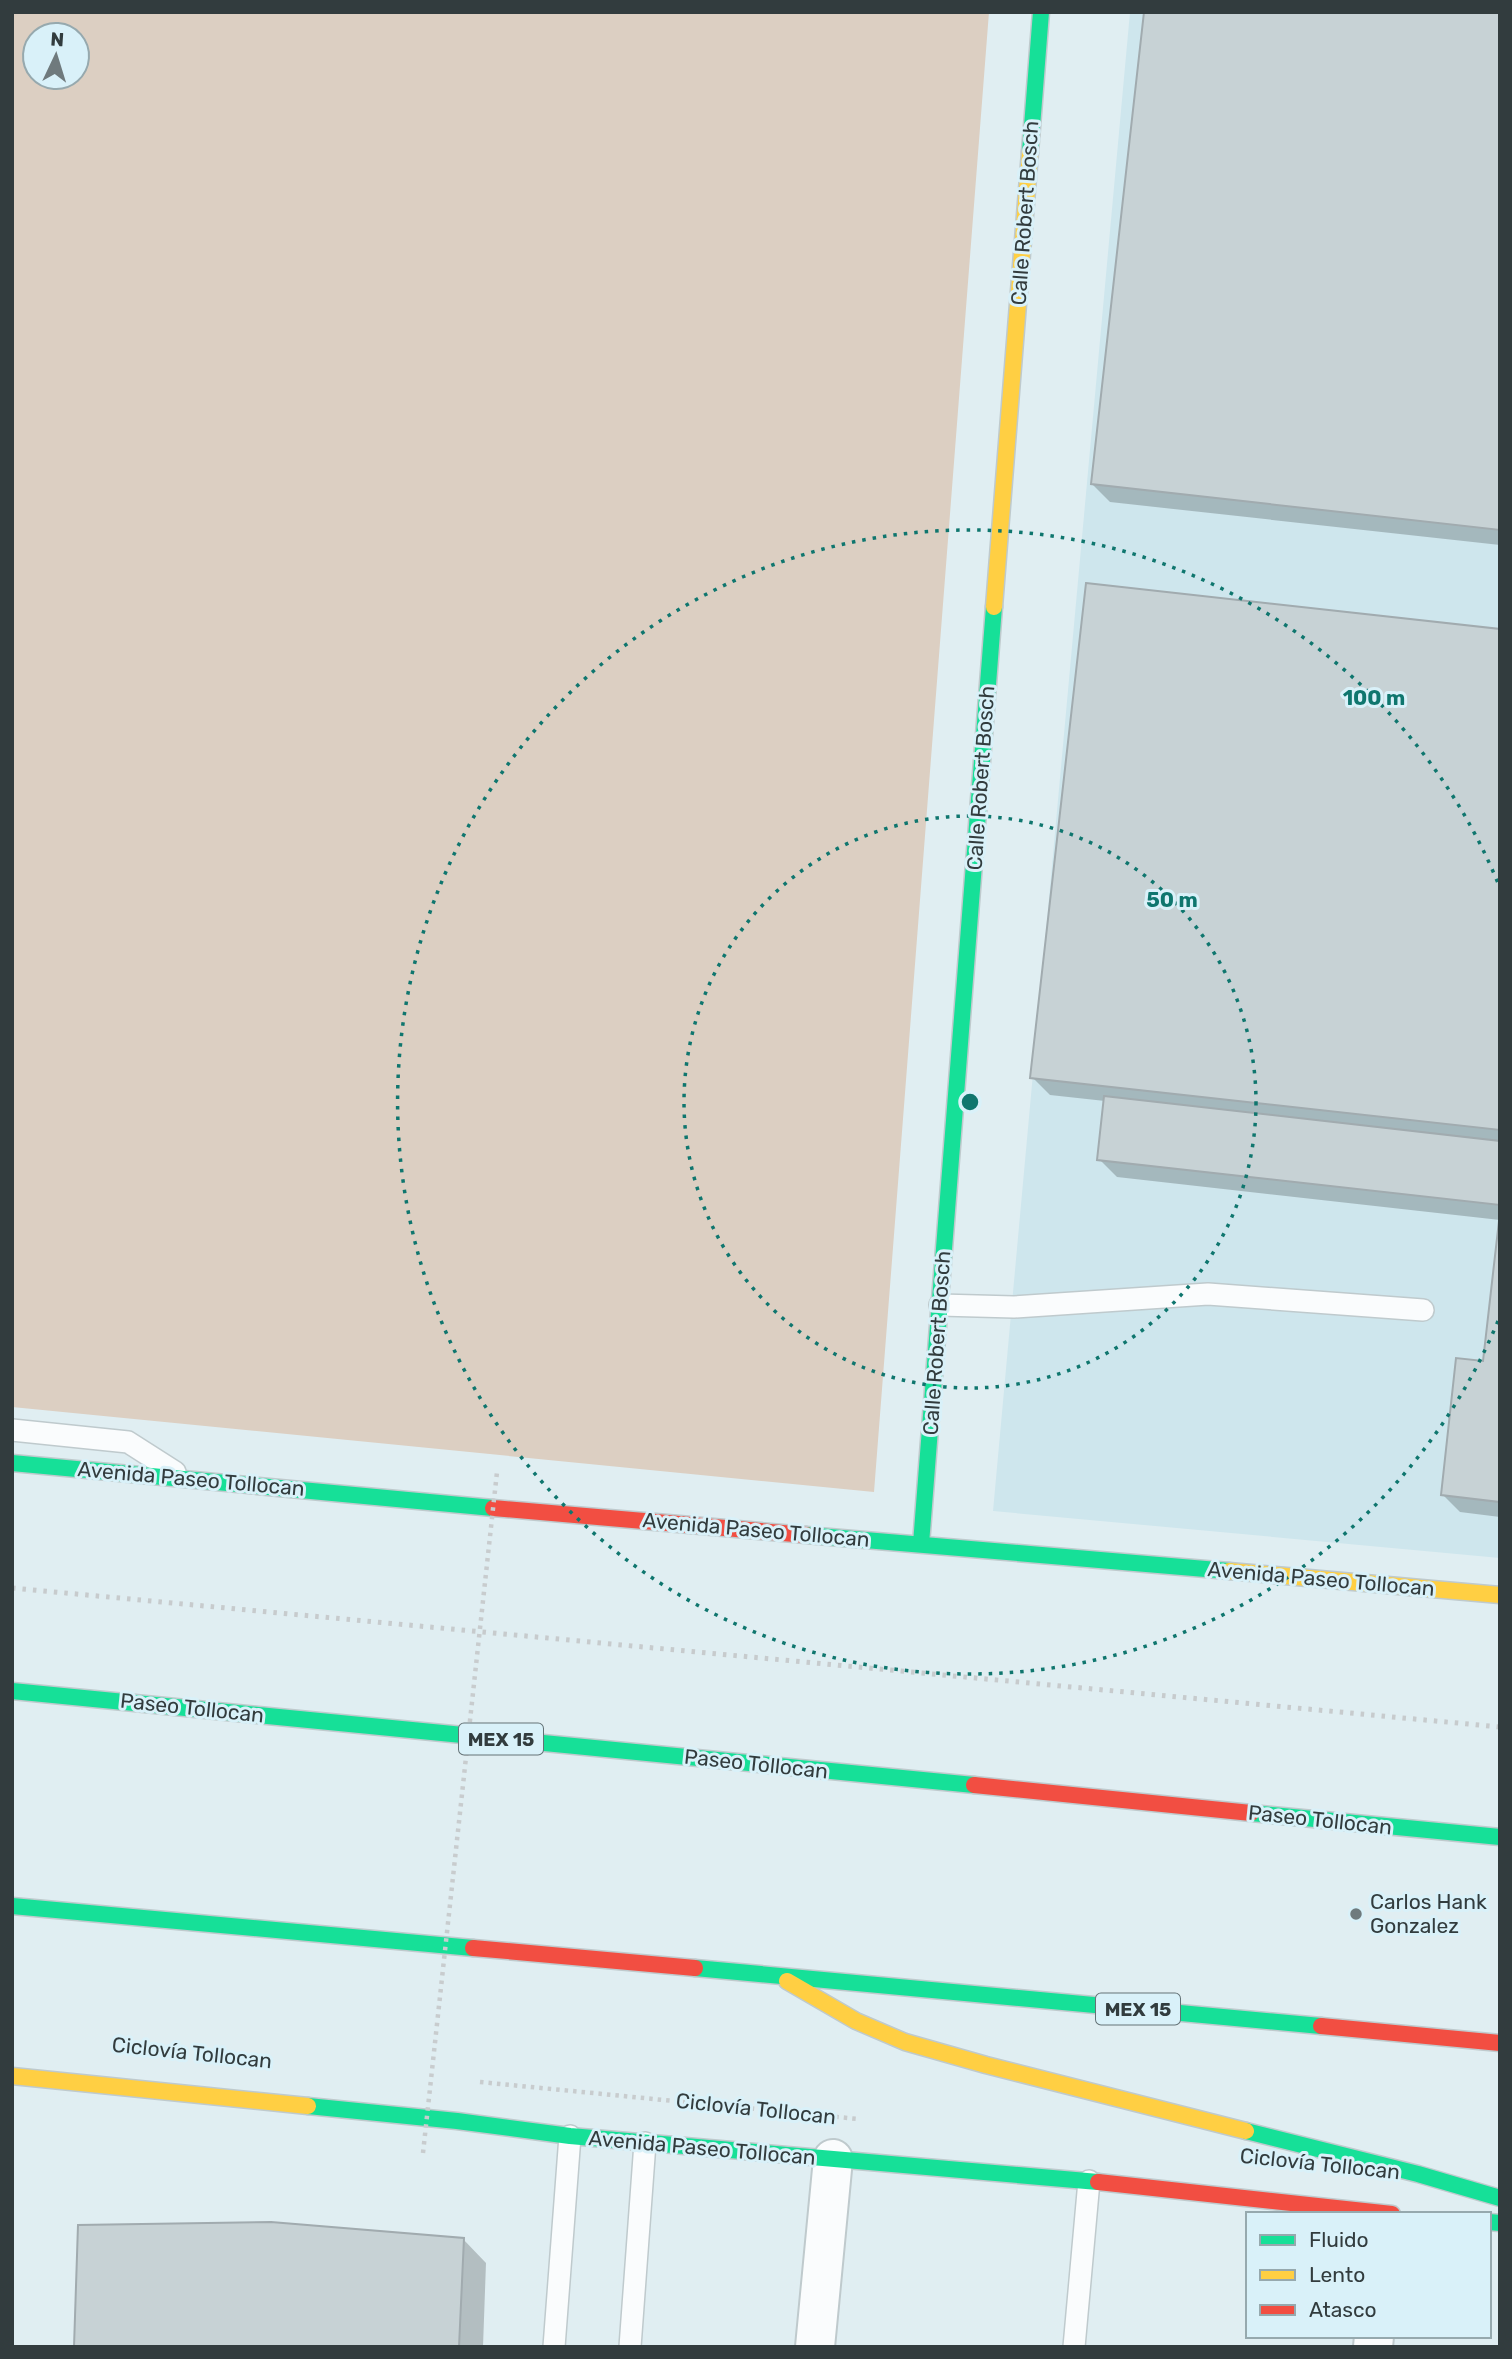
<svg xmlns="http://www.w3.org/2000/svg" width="1512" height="2359" font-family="Rubik,sans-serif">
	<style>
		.built { fill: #cee6ed }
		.green { fill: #dccfc2; fill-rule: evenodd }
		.shadow { fill: #0003 }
		.building { fill: #c7d2d5; stroke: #a1abaf; stroke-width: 2 }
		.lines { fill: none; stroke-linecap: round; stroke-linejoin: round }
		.lane-casing { stroke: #bfcacd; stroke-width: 24 }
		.street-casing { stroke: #bfcacd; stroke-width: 42 }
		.fast-casing { stroke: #bfcacd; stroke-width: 19 }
		.slow-casing { stroke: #bfcacd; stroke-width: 19 }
		.jam-casing { stroke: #bfcacd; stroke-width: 19 }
		.path { stroke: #c8ccce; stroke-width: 4.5; stroke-dasharray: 3.5 5; stroke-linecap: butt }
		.lane { stroke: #fafcfd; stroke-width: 21 }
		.street { stroke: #fafcfd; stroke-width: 38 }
		.fast { stroke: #16e098; stroke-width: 16 }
		.slow { stroke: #ffcf43; stroke-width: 16 }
		.jam { stroke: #f24e42; stroke-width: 16 }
		.rail { stroke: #c7cbcd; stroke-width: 5; stroke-dasharray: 3.5 7; stroke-linecap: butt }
		.path-bridge { stroke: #c8ccce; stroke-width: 4.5; stroke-dasharray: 3.5 5; stroke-linecap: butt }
		.ring { fill: none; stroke: #0f766e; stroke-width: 3.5; stroke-dasharray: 3.5 7 }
		.poi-dot { fill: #6f7a7d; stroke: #d9f1f9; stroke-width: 2.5 }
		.labels { text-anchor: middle; stroke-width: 6; stroke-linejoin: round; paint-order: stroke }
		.shield { fill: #d9f1f9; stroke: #647276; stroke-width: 2 }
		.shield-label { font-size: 19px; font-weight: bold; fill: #323c3e }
		.street-label { font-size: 21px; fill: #323c3e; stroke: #d9f1f9 }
		.poi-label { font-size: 21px; fill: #323c3e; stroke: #d9f1f9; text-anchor: start }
		.centre { fill: #0f766e; stroke: #d9f1f9; stroke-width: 3.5 }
		.ring-label { font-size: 21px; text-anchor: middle; font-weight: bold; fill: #0f766e; stroke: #d9f1f9; stroke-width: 6; stroke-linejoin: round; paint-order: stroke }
	</style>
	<rect width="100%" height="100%" fill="#e0eef2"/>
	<path class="built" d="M1130 12H1500V1558L993 1511Z"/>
	<path class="green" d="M12 12H989L874 1492 12 1407ZM35 35H77V77H35Z"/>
	<path class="shadow" d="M1500 12V545L1110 502 1092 484Z
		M1500 631V1220L1117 1177 1099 1159 1105 1101 1050 1095 1032 1077Z
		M1500 1228V1517L1460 1512 1442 1494 1485 1363Z
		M463 2239 486 2263 483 2347H76Z"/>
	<path class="building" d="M1144 12H1500V530L1091 484Z
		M1086 583 1500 629V1130L1030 1078Z
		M1104 1096 1500 1141V1205L1097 1160Z
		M1500 1212V1502L1441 1495 1456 1358 1483 1361Z
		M271 2222 464 2238 459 2347H74L78 2225Z"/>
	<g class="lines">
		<defs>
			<path id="lane" d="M940 1305 1014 1307 1208 1294 1423 1310
				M12 1430 128 1442 175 1472
				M554 2347 570 2136
				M630 2347 645 2143
				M1074 2347 1089 2181"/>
			<path id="street" d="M815 2347 833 2159
				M1373 2347 1374 2336"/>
			<path id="fast" d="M1030 152 1041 12
				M12 1463 493 1508
				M806 1535 1229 1571
				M921 1544 994 607
				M12 1691 974 1785
				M1251 1813 1500 1837
				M12 1906 473 1948
				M695 1968 1321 2026
				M308 2106 457 2121 570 2136 1098 2182
				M1246 2131 1418 2174 1500 2198
				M1489 2222 1500 2223"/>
			<path id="slow" d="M994 607 1030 152
				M1229 1571 1500 1595
				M787 1981 856 2021 905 2042 986 2065 1246 2131
				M12 2076 308 2106"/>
			<path id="jam" d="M493 1508 806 1535
				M974 1785 1251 1813
				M473 1948 695 1968
				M1321 2026 1500 2043
				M1098 2182 1392 2214"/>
		</defs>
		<use href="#lane" class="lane-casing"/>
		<use href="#street" class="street-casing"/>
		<use href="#fast" class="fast-casing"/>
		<use href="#slow" class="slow-casing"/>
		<use href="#jam" class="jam-casing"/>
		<path class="path" d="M480 2082 858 2119"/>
		<use href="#lane" class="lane"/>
		<use href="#street" class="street"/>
		<use href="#fast" class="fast"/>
		<use href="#slow" class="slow"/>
		<use href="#jam" class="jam"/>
		<path class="rail" d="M12 1588 1500 1727"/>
		<path class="path-bridge" d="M423 2153 497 1472"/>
	</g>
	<g class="ring">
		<circle cx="970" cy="1102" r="286"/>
		<path d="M1498 1321A572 572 0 1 1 1498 883"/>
	</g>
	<circle class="poi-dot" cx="1356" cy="1914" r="7"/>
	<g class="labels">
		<g class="shield">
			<rect x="459" y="1723.5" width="84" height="31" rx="5"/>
			<rect x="1096" y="1993.5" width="84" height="31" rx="5"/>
		</g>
		<g class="shield-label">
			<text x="501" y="1746">MEX 15</text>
			<text x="1138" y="2016">MEX 15</text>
		</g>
		<g class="street-label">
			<text transform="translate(1025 213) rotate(-86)" y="7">Calle Robert Bosch</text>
			<text transform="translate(981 778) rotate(-86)" y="7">Calle Robert Bosch</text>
			<text transform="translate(937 1343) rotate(-86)" y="7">Calle Robert Bosch</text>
			<text transform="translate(191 1479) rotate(5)" y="7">Avenida Paseo Tollocan</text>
			<text transform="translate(756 1530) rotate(5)" y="7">Avenida Paseo Tollocan</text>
			<text transform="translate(1321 1579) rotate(5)" y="7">Avenida Paseo Tollocan</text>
			<text transform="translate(192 1708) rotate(6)" y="7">Paseo Tollocan</text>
			<text transform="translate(756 1764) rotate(6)" y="7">Paseo Tollocan</text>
			<text transform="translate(1320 1820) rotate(6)" y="7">Paseo Tollocan</text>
			<text transform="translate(192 2053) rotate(6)" y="7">Ciclovía Tollocan</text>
			<text transform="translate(756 2109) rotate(6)" y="7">Ciclovía Tollocan</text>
			<text transform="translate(702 2148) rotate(5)" y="7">Avenida Paseo Tollocan</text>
			<text transform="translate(1320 2164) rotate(6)" y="7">Ciclovía Tollocan</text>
		</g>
		<g class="poi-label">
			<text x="1370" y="1909">Carlos Hank<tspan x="1370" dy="24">Gonzalez</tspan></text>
		</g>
	</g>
	<circle cx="970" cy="1102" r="10" class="centre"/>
	<g class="ring-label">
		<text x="1374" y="705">100 m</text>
		<text x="1172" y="907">50 m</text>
	</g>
	<rect width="1512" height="2359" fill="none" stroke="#323c3e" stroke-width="28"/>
	<rect x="1246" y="2212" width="245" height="126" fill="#d9f1f9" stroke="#96a9ae" stroke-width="2"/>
	<rect x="1260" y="2235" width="35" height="10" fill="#16e098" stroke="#96a9ae" stroke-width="2"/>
	<text x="1309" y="2247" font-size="21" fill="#323c3e">Fluido</text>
	<rect x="1260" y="2270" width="35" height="10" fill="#ffcf43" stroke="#96a9ae" stroke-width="2"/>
	<text x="1309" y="2282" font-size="21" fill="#323c3e">Lento</text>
	<rect x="1260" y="2305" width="35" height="10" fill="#f24e42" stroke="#96a9ae" stroke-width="2"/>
	<text x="1309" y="2317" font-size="21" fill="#323c3e">Atasco</text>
	<g transform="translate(56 56) rotate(4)"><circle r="33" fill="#d9f1f9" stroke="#96a9ae" stroke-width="2"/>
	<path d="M0-5L12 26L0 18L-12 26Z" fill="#6f7a7d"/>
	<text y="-10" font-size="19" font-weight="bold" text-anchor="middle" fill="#323c3e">N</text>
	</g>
</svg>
